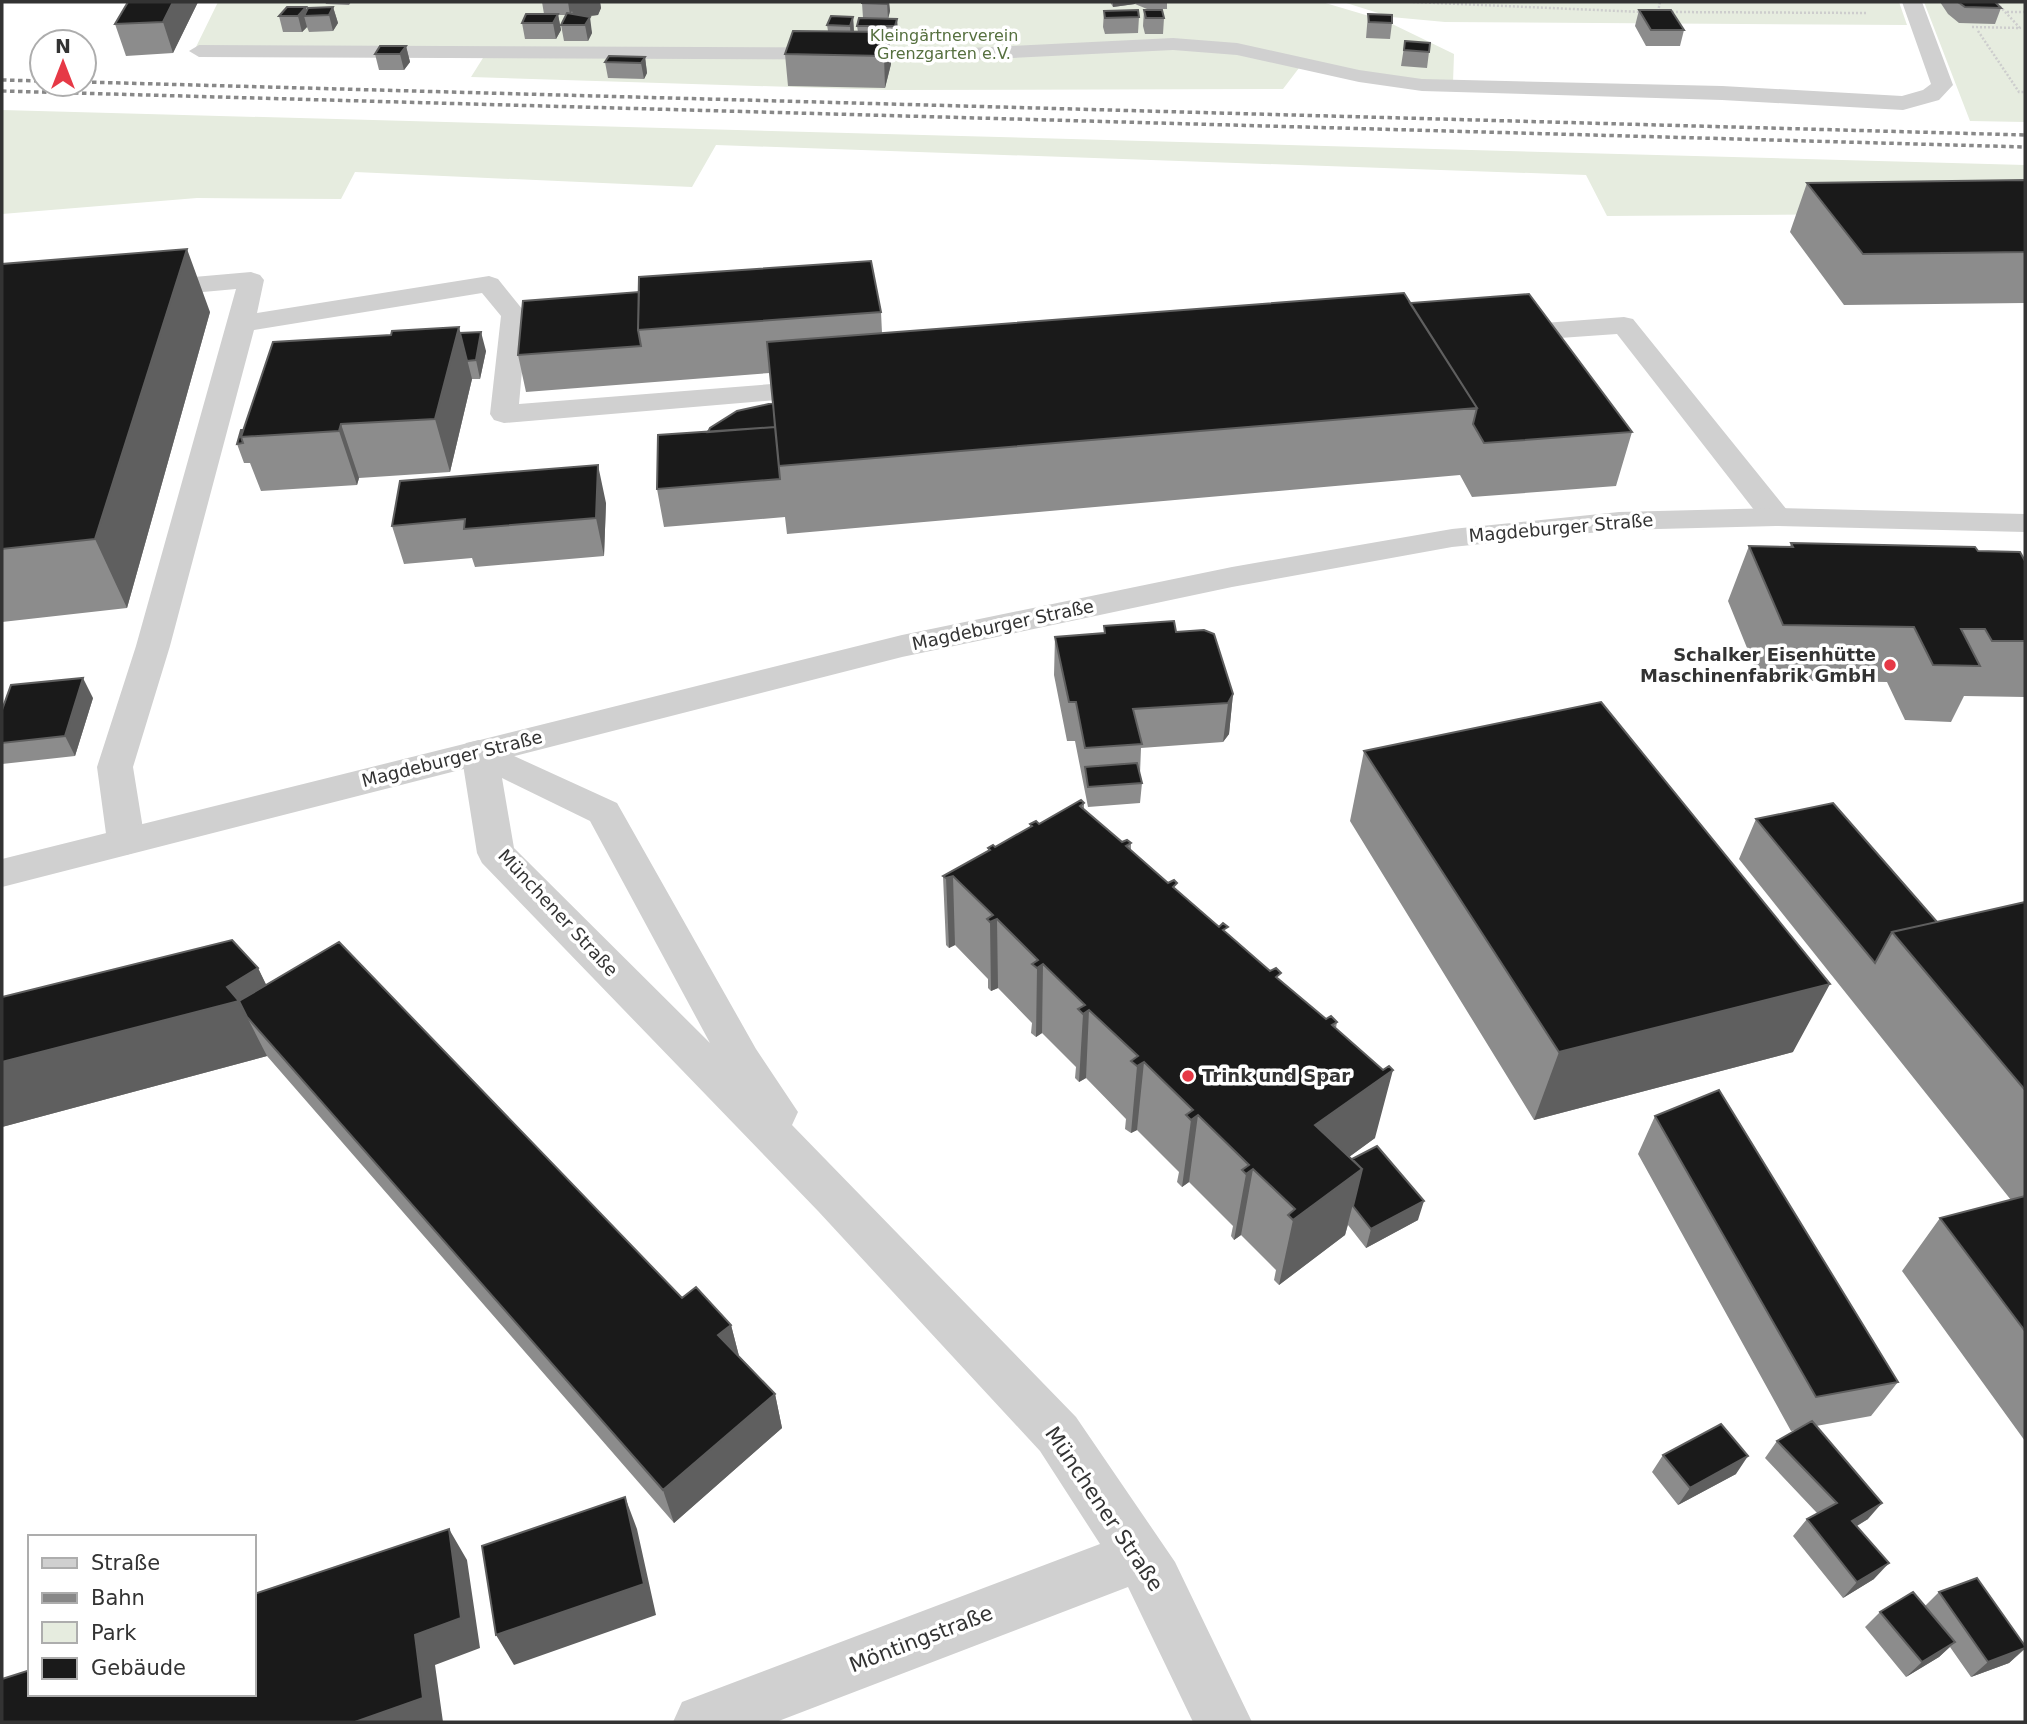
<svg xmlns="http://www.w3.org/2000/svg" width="2027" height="1724" font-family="'DejaVu Sans',sans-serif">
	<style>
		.green { fill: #e6ecdf }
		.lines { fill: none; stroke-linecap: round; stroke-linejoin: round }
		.path { stroke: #cdcdcd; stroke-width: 2.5; stroke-dasharray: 2 2; stroke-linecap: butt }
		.service { fill: #d0d0d0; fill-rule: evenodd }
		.minor { fill: #d0d0d0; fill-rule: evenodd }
		.tertiary { fill: #d0d0d0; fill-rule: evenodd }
		.rail { stroke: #888; stroke-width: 3.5; stroke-dasharray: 4.5 3.5; stroke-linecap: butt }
		.wall { fill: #8c8c8c }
		.shaded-wall { fill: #5f5f5f }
		.building { fill: #1a1a1a; stroke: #5f5f5f; stroke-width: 2 }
		.poi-dot { fill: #e63946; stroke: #fff; stroke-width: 2.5 }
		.labels { text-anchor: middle; stroke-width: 7; stroke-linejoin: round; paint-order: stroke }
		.far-park-label { font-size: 16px; fill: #56703f; stroke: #fff }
		.street-label { font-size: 18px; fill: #333; stroke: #fff }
		.poi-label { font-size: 18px; font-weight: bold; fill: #333; stroke: #fff; text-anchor: end }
		.near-street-label { font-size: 21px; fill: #333; stroke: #fff }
	</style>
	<rect width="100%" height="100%" fill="#fff"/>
	<path class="green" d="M218 2H1322L1386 21 1454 54 1453 83 1299 68 1283 89 888 90 471 77 488 50 196 47Z
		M1343 2H1899L1907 25 1445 22 1391 17Z
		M1924 2H2025V122L1970 121Z
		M2 110 2025 165V213L1607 216 1586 175 716 145 692 187 355 172 341 199 197 198 2 214Z"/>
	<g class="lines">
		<path class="path" d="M1413 2 1642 12
			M1658 12 1660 2
			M1668 12 1866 13
			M2007 12H2025
			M1972 27 2020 28 1996 2
			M1978 31 2019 92H2025"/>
		<path class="service" d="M1902 2H1922L1953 85 1939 100 1903 110 1722 100 1422 91 1359 82 1237 55 1173 50 970 60 199 57 189 51 199 45 970 48 1173 38 1237 43 1359 70 1422 79 1722 86 1902 96 1923 90 1931 84Z
			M251 272 260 275 264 280 257 313 489 276 498 279 527 315 519 404 823 380 833 382 837 388 833 394 823 396 504 423 494 420 490 414 501 316 482 293 254 330 170 646 133 767 145 841 139 851 126 855 113 851 107 841 97 767 136 646 236 289 148 297 139 295 135 289 139 283 148 281Z
			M1624 317 1633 319 1787 510 1791 517 1787 524 1776 526 1765 524 1617 334 1504 342 1494 340 1491 334 1494 328 1504 326Z"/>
		<path class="minor" d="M479 740 617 803 756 1049 798 1112 792 1125 1076 1417 1175 1562 1252 1722H1193L1128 1587 776 1722H673L682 1702 1100 1544 1040 1451 818 1211 482 863 477 853 461 752 466 743ZM502 778 590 821 710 1043 514 848Z"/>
		<path class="tertiary" d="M1776 508 2025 514V532L1776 526 1619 530 1452 547 1232 587 902 657 2 887V859L902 635 1232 567 1452 529 1619 512Z"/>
		<path class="rail" d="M2 80 42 81
			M84 82 2025 135
			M2 91 2025 147"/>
	</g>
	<path class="wall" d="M128 2H198L173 53 126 56 115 24Z
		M325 2H351L349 5 326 4Z
		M542 2H600L601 8 598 15 587 16 592 33 588 41H564L561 25 566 15H558L561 30 556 39H525L522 23 544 14Z
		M889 2 890 11 888 19H897L898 35 896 42H889L891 64 885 88 788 86 785 54 828 31 827 25 853 17 854 32H858L857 26 863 18 862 3Z
		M1110 2H1167V9H1147L1135 4 1113 7Z
		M1940 2H1995L2001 8 1995 24 1959 23 1948 14Z
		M333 7 338 23 333 31 309 32 307 27 302 32H283L279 16Z
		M1144 10 1164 18 1163 34H1145L1143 26Z
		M1639 10 1684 30 1680 46H1646L1635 26Z
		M1104 11 1139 17 1138 33 1105 34 1103 27Z
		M1368 14 1392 23 1390 39 1366 38Z
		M1405 41 1429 52 1427 68 1401 66Z
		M406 46 410 62 404 70H379L375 54Z
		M645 57 647 73 644 79 608 78 605 62Z
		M2025 180V303L1844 305 1790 232 1807 183Z
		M2 264 210 312 127 608 2 622Z
		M523 301 881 312 882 333 1410 303 1632 432 1616 486 1472 497 1460 475 787 534 785 517 664 527 657 489 708 432 773 403 770 373 526 392 518 355Z
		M460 333 486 351 480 379H472L450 472 359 478 357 485 261 491 250 463H244L237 444 241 430Z
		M606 503 604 556 475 567 472 558 404 564 392 526Z
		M1791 543 1978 551 2025 561V697L1964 696 1951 722 1905 720 1887 682 1760 680 1728 601 1749 546 1790 547Z
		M1104 626 1176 632 1233 694 1229 734 1223 742 1141 748 1140 774 1142 783 1140 803 1088 807 1075 741H1067L1054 675 1055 637 1104 633Z
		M93 698 75 756 2 764V710Z
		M1364 751 1793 1052 1534 1120 1350 821Z
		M1084 803V810L1122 842 1131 843V850L1280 981 1326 1019 1337 1022 1336 1028 1375 1138 1349 1157 1418 1220 1366 1248 1348 1225 1345 1235 1279 1285 1274 1280 1276 1270 1241 1235 1234 1240 1231 1236 1233 1226 1189 1182 1182 1187 1177 1182 1179 1172 1137 1130 1131 1133 1125 1129 1126 1119 1086 1078 1079 1082 1075 1078 1076 1067 1042 1033 1036 1037 1031 1033 1032 1023 998 988 991 991 988 988V979L955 945 949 948 946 945 943 876 988 851V848L995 847 1030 828V824H1039Z
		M1756 819 1937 922 2025 902V1441L1902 1271 1940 1218 2011 1200 1739 859Z
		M258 968 266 985 682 1298 731 1325 739 1356 775 1394 782 1428 674 1523 267 1056 2 1127Z
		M1655 1116 1898 1382 1871 1416 1816 1426 1868 1519 1857 1526 1874 1579 1843 1598 1793 1536 1807 1519 1817 1513 1765 1458 1777 1441 1796 1430 1791 1431 1638 1154Z
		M1663 1455 1736 1474 1678 1505 1652 1472Z
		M1939 1592 2025 1646V1649L2009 1663 1971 1677 1950 1647 1939 1657 1906 1677 1865 1627 1880 1612 1925 1606Z"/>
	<path class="shaded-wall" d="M173 2H198L173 53 163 22Z
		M568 2H600L601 8 598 15 574 18 572 11 570 15Z
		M887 2H889L890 11 888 19Z
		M1113 2H1135V4L1113 7Z
		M306 7 308 16H304L307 27 302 32 298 16Z
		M333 7 338 23 333 31 329 15Z
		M558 14 561 30 556 39 553 23Z
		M590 17 592 33 588 41 585 25Z
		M853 17 854 33 851 42 850 26Z
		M897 19 898 35 896 42 895 26Z
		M889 32 891 64 885 88 884 56Z
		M406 46 410 62 404 70 400 54Z
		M645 57 647 73 644 79 641 63Z
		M187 249 210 312 127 608 95 539Z
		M459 327 472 379 450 472 435 419Z
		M481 332 486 351 480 379 476 360Z
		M341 424 359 478 357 485 339 431Z
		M598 465 606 503 604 556 596 518Z
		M83 678 93 698 75 756 65 736Z
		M1233 694 1229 734 1223 742 1228 703Z
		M953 876 955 945 949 948 946 878Z
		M997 919 998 988 991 991 990 922Z
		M1043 964 1042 1033 1036 1037 1037 968Z
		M258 968 285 1023 247 1017 267 1056 2 1127V1062L227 987Z
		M1830 984 1793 1052 1534 1120 1559 1052Z
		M1089 1010 1086 1078 1079 1082 1083 1014Z
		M1144 1062 1137 1130 1131 1133 1137 1066Z
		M1393 1070 1375 1138 1301 1192 1315 1125Z
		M1198 1115 1189 1182 1182 1187 1191 1120Z
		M1253 1169 1241 1235 1234 1240 1246 1174Z
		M1362 1169 1345 1235 1279 1285 1293 1220Z
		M1424 1201 1418 1220 1366 1248 1371 1229Z
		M731 1325 740 1360 718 1335Z
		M775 1394 782 1428 674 1523 663 1490Z
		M1748 1456 1736 1474 1678 1505 1690 1488Z
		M625 1497 637 1529 656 1615 514 1665 496 1635Z
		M1882 1503 1868 1519 1838 1537 1852 1521Z
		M449 1529 467 1560 480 1648 435 1665 443 1722H355L415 1635Z
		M1889 1563 1874 1579 1843 1598 1857 1582Z
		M1955 1642 1939 1657 1906 1677 1922 1662Z
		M2025 1648 2009 1663 1971 1677 1988 1662Z"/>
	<path class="building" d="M128 2H173L163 22 115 24Z
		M862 2H887V4L862 3Z
		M1958 2H1995L2001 8 1965 7Z
		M287 7H306L298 16H279Z
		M333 7 329 15 304 16 308 8Z
		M1138 10 1139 17 1105 18 1104 11Z
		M1144 10H1162L1164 18H1146Z
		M1639 10H1671L1684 30H1651Z
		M567 13 590 17 585 25H561Z
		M526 14H558L553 23H522Z
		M1368 14 1392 15V23L1369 22Z
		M831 16 853 17 850 26 827 25Z
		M859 18 897 19 895 26H857Z
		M793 31 889 32 884 56 785 54Z
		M1405 41 1430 43 1429 52 1404 50Z
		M380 46H406L400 54H375Z
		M609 56 645 57 641 63 605 62Z
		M2025 180V252L1863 254 1807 183Z
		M187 249 95 539 2 549V264Z
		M871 261 881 312 638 330 639 277Z
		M639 292 638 330 641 346 518 355 523 301Z
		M1404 293 1477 408 779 466 767 342Z
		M1529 294 1632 432 1484 443 1473 424 1477 408 1410 303Z
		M459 327 435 419 341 424 339 431 241 437 273 342 391 335 392 331Z
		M481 332 476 360 467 361 460 333Z
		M773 403 775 427 708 432 710 428 737 411Z
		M775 427 780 479 657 489 658 435Z
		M241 430H243L241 437 243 443 237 444Z
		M598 465 596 518 464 529 465 519 392 526 400 481Z
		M1791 543 1975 547 1978 551 2020 552 2025 561V641H1992L1985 629H1961L1980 666 1933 665 1914 627 1783 625 1749 546 1793 547Z
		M1174 621 1176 632 1204 630 1214 634 1233 694 1228 703 1133 709 1142 744 1085 748 1076 702H1069L1055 637 1105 633 1104 626Z
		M83 678 65 736 2 743V710L11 685Z
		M1601 702 1830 984 1559 1052 1364 751Z
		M1137 763 1142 783 1088 787 1085 767Z
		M1081 800 1084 803 1080 806 1122 842 1127 840 1131 843 1126 846 1168 883 1174 880 1177 883 1173 887 1219 927 1223 923 1228 927 1223 930 1270 971 1276 968 1281 973 1276 977 1326 1019 1331 1016 1337 1022 1332 1025 1383 1070 1389 1066 1393 1070 1315 1125 1362 1169 1293 1220 1288 1215 1295 1209 1253 1169 1246 1174 1242 1170 1249 1165 1198 1115 1191 1120 1186 1115 1193 1110 1144 1062 1137 1066 1131 1061 1138 1056 1089 1010 1083 1014 1078 1009 1085 1005 1043 964 1037 968 1032 964 1038 960 997 919 990 922 987 919 993 915 953 876 946 878 943 876 990 850 988 848 993 845 995 847 1032 826 1030 824 1036 821 1039 824Z
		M1833 803 1937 922 1892 932 1875 963 1756 819Z
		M2025 902V1090L1892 932Z
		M232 940 258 968 227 987 239 1001 2 1062V997Z
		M339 942 682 1298 696 1287 731 1325 718 1335 775 1394 663 1490 247 1017 239 1001Z
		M1719 1090 1898 1382 1816 1397 1655 1116Z
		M1377 1146 1424 1201 1371 1229 1353 1206 1362 1169 1352 1159Z
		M2025 1196V1331L1940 1218Z
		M1812 1421 1882 1503 1852 1521 1889 1563 1857 1582 1807 1519 1837 1503 1777 1441Z
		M1721 1424 1748 1456 1690 1488 1663 1455Z
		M625 1497 644 1584 496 1635 482 1546Z
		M449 1529 461 1618 415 1635 423 1698 355 1722H2V1679L30 1670V1694H254V1594Z
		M1977 1578 2025 1646V1648L1988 1662 1939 1592Z
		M1913 1592 1955 1642 1922 1662 1880 1612Z"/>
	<g class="poi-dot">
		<circle cx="1890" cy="665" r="7"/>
		<circle cx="1188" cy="1076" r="7"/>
	</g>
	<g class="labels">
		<g class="far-park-label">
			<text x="944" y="41">Kleingärtnerverein<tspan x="944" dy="18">Grenzgarten e.V.</tspan></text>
		</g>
		<g class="street-label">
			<text transform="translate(1561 528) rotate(-5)" y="6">Magdeburger Straße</text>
			<text transform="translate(1003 625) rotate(-12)" y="6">Magdeburger Straße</text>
			<text transform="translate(452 759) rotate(-14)" y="6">Magdeburger Straße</text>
			<text transform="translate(558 913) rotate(47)" y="6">Münchener Straße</text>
		</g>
		<g class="poi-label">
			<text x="1876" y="661">Schalker Eisenhütte<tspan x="1876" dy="21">Maschinenfabrik GmbH</tspan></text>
			<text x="1202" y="1082" text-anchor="start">Trink und Spar</text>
		</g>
		<g class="near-street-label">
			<text transform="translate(1104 1509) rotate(56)" y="7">Münchener Straße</text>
			<text transform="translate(921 1639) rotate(-21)" y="7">Möntingstraße</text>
		</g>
	</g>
	<rect width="2027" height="1724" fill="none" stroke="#333333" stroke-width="7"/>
	<rect x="28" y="1535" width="228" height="161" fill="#ffffff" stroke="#adadad" stroke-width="2"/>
	<rect x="42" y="1558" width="35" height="10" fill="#d0d0d0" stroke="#adadad" stroke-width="2"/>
	<text x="91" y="1570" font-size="21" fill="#333333">Straße</text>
	<rect x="42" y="1593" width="35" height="10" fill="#888888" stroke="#adadad" stroke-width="2"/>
	<text x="91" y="1605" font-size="21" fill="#333333">Bahn</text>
	<rect x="42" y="1622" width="35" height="21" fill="#e6ecdf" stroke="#adadad" stroke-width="2"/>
	<text x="91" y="1640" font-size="21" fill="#333333">Park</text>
	<rect x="42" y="1658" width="35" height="21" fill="#1a1a1a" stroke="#adadad" stroke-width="2"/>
	<text x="91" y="1675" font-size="21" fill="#333333">Gebäude</text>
	<g transform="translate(63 63)"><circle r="33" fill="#ffffff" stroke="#adadad" stroke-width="2"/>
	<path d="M0-5L12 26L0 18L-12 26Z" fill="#e63946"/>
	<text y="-10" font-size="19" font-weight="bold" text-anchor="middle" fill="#333333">N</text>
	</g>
</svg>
